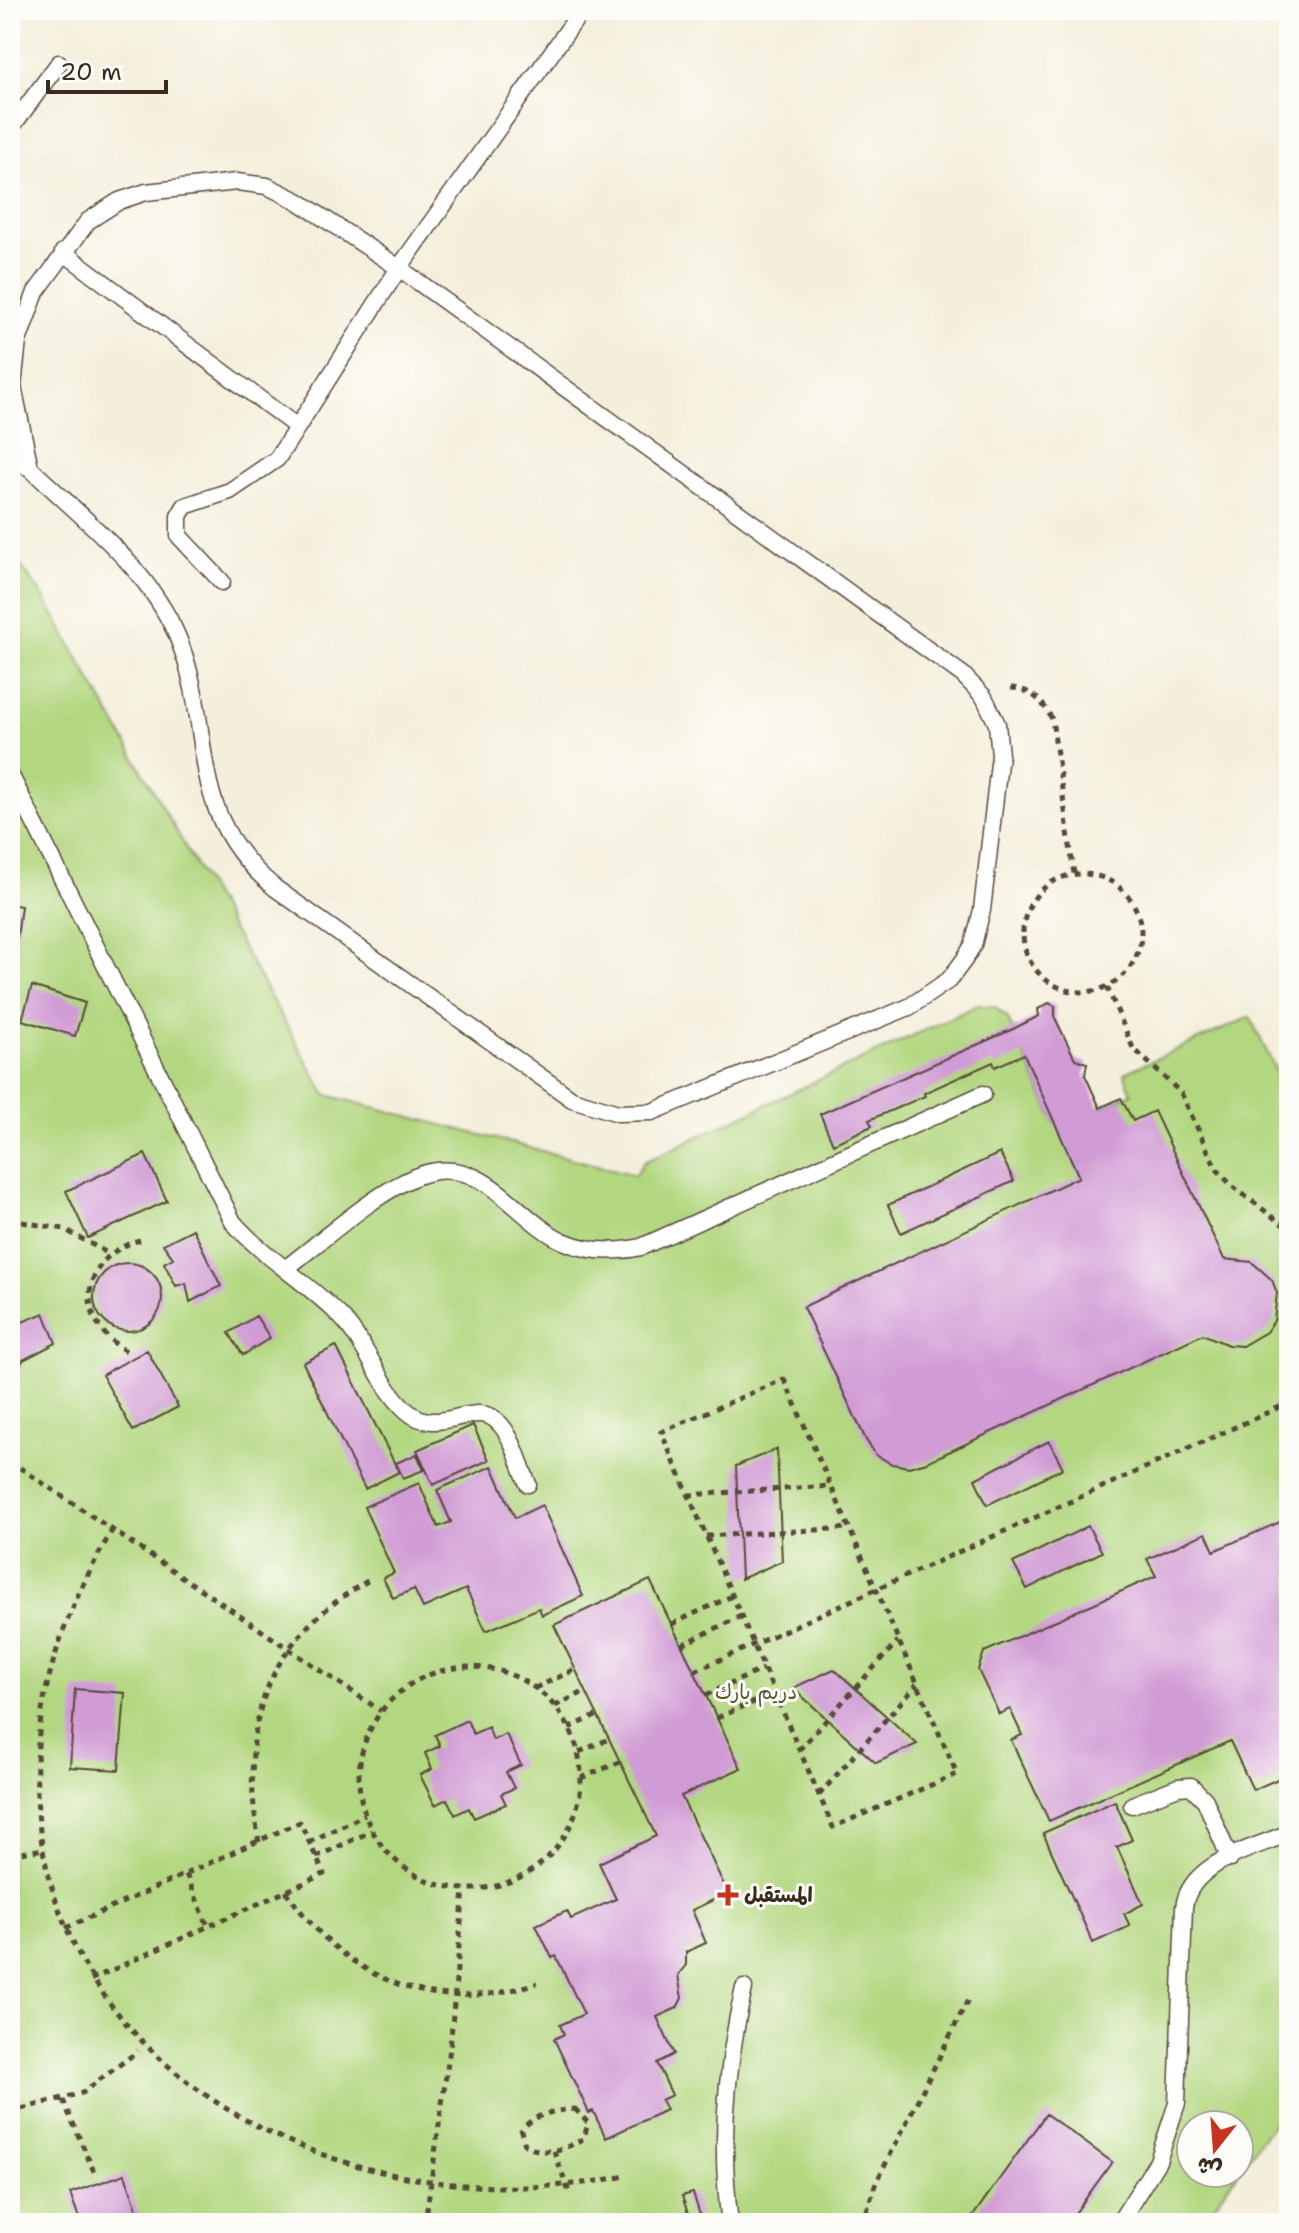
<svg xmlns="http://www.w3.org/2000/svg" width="1299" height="2233" font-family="'Shantell Sans','Playpen Sans Arabic',sans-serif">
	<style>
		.green { fill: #b3d780; stroke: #77804f; stroke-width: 2 }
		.building { fill: #d19cd5 }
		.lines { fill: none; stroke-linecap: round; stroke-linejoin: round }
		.service-casing { stroke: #57483a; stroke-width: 19 }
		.path { stroke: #57483a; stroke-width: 5; stroke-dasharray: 6 6; stroke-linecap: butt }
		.service { stroke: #fff; stroke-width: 16 }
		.poi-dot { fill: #c8321e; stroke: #fdfcf7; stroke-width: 3 }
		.labels { text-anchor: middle; stroke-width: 6; stroke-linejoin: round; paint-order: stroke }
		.park-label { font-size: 20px; fill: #595536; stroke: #fdfcf7 }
		.poi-label { font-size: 20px; font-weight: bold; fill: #3b2a1e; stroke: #fdfcf7; text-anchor: start }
	</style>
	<rect width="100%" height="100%" fill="#fdfcf7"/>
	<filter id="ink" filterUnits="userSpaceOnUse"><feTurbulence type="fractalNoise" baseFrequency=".0125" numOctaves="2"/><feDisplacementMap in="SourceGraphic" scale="16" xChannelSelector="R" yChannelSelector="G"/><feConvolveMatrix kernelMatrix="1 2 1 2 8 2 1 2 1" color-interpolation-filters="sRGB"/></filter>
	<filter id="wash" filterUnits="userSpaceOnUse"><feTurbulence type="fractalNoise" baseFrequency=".006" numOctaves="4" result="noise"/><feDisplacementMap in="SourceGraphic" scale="32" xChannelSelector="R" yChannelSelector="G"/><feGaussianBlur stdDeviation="1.8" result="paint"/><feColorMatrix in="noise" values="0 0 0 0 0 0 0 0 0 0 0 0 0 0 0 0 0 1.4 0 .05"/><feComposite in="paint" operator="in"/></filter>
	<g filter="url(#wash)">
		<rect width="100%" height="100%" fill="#f4efdc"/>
		<path class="green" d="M10 551 43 596 326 1095 635 1175 644 1162 978 1005 995 1007 1007 1017 1057 1127 1132 1093 1124 1073 1250 1017 1289 1098V2101L1239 2170V2125H1191V2173H1237L1202 2223H10Z"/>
		<g id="blocks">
			<path class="building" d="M10 904 21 906 17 938H10Z
				M32 986 85 1003 75 1036 22 1020Z
				M1049 1003 1055 1006V1018L1075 1059 1087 1063 1085 1075 1100 1108 1121 1098 1133 1121 1154 1111 1224 1259 1252 1262 1272 1280 1277 1293 1274 1321 1266 1332 1242 1346 1228 1345 1203 1334 927 1462 909 1467 892 1464 876 1455 866 1440 803 1307 1079 1177 1024 1054 995 1067 993 1062 924 1093 925 1096 869 1120 872 1126 833 1144 820 1114 1013 1029 1039 1016 1038 1009Z
				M1000 1153 1014 1181 901 1233 888 1205Z
				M145 1154 167 1201 88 1238 66 1191Z
				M193 1229 221 1286 190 1302 186 1283 176 1286 164 1263 173 1258 163 1244Z
				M94 1297a34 34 0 1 1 68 0a34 34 0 1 1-68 0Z
				M44 1313 56 1343 23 1360 13 1380 16 1402 10 1403V1327Z
				M256 1316 270 1338 243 1355 229 1333Z
				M336 1346 399 1472 365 1489 303 1363Z
				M147 1350 178 1407 133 1431 102 1375Z
				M473 1425 489 1460 433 1485 417 1450Z
				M1049 1441 1063 1468 987 1505 975 1479Z
				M777 1449 782 1561 741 1579 736 1466Z
				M417 1454 424 1470 403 1478 396 1463Z
				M492 1466 515 1518 542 1505 583 1596 542 1615 539 1608 486 1631 466 1589 423 1608 414 1589 393 1598 383 1578 394 1573 364 1507 419 1483 438 1527 451 1522 437 1490Z
				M1289 1518V1774L1253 1790 1230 1741 1049 1821 1011 1740 1022 1735 1010 1709 999 1714 978 1670 984 1652 1156 1576 1147 1559 1206 1533 1214 1551Z
				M1088 1526 1102 1552 1027 1589 1013 1563Z
				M650 1580 741 1768 681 1796 728 1893 692 1910 706 1943 686 1952V1965L678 1975 682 1998 677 2008 657 2017 674 2054 657 2063 672 2095 661 2100 666 2110 606 2138 593 2111 589 2113 554 2039 564 2034 560 2025 584 2014 556 1956 552 1958 536 1925 567 1911 571 1919 616 1899 599 1863 656 1836 554 1625Z
				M834 1669 917 1744 876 1763 793 1688Z
				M75 1689 125 1693 119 1770 70 1767Z
				M467 1720 473 1734 488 1727 493 1740 506 1734 521 1765 506 1772 514 1788 501 1794 506 1804 474 1818 469 1808 455 1815 447 1799 435 1805 420 1775 432 1769 425 1753 440 1746 435 1735Z
				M1115 1801 1132 1840 1117 1847 1143 1904 1124 1914 1130 1926 1093 1943 1043 1833Z
				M1046 2114 1112 2162 1068 2223H968Z
				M125 2174 142 2223H81L70 2193Z
				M693 2193 700 2215 690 2219 682 2196Z"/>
		</g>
	</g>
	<g filter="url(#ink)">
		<use href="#blocks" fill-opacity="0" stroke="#57483a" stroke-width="2"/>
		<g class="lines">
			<defs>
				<path id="service" d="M10 129 59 63
					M63 252 297 427
					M10 459 30 468C83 519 149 568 178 638 217 735 182 811 275 888L572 1099 618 1113 652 1112 909 1007 949 980 964 960 973 945 982 910 1000 755 997 724 984 697 963 675 399 268 298 201 267 186 237 182 146 192 119 201 88 221 36 292 18 341 13 386 30 468
					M222 582 179 536V516L185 506 230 491 277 459 399 268 582 10
					M10 774 233 1222C266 1260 310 1283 344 1320 368 1347 380 1387 407 1411 438 1439 475 1397 499 1423 513 1437 520 1465 528 1484
					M285 1269C322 1241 378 1190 420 1175 484 1153 514 1218 563 1241 588 1252 614 1253 641 1247L983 1094
					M1132 1805 1178 1787 1191 1786 1205 1800 1230 1859
					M730 2223C719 2143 726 2066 744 1988
					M1119 2223 1158 2161 1177 2103 1184 1907C1190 1862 1252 1849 1289 1833"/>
			</defs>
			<use href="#service" class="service-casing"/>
			<path class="path" d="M1011 688C1032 689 1043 702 1052 719L1074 874
				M1023 933a59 59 0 1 1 118 0a59 59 0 1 1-118 0Z
				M1107 987 1133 1048 1181 1093 1216 1168 1232 1186 1289 1229
				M10 1220 64 1229 109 1254
				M126 1351C73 1320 79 1257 140 1240
				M784 1379 957 1774 833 1827 661 1432Z
				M1282 1406 1289 1391
				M10 1461 381 1711
				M688 1495 831 1486
				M113 1529C70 1602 40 1676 37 1762 25 2068 343 2233 626 2176
				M706 1536 849 1528
				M672 1624 732 1596
				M682 1645 741 1616
				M359 1778a111 111 0 1 1 222 0a111 111 0 1 1-222 0Z
				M695 1671 1282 1406 1289 1408
				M535 1688 576 1669
				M706 1695 763 1669
				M555 1706 586 1691
				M717 1718 775 1693
				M569 1728 598 1715
				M799 1750 898 1641
				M579 1752 609 1739
				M581 1778 620 1762
				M819 1795 917 1684
				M259 1842C238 1725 264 1639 371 1579
				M309 1842 365 1815
				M10 1855 44 1849
				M316 1857 372 1831
				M186 1874 208 1926
				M286 1891C346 1980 433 2017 537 1983
				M66 1928 300 1822 324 1874 90 1980
				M63 2100 95 2174
				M575 2109 588 2123 584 2138C567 2149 544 2157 525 2145L521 2131C534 2113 554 2111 575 2109Z
				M10 2112 82 2093 138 2051
				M554 2151 570 2195
				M425 2223 450 2048 464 1889
				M863 2223 875 2185 970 1996"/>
			<use href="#service" class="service"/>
		</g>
	</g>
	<path class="poi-dot" d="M724 1883h8v8h8v8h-8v8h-8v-8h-8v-8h8z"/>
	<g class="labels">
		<g class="park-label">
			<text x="756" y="1699">دريم بارك</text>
		</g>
		<g class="poi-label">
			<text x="744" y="1902">المستقبل</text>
		</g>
	</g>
	<rect width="1299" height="2233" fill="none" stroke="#fdfcf7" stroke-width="40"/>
	<g transform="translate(1215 2149) rotate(197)"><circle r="38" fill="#fdfcf7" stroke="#afa8a0" stroke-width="2"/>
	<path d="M0-6L14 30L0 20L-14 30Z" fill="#c8321e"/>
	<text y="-12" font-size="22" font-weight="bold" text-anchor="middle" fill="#3b2a1e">ش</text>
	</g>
	<path d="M48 80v12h118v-12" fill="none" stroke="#3b2a1e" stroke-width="4"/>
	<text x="60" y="80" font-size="24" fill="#3b2a1e" stroke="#fdfcf7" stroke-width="6" paint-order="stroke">20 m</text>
</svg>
